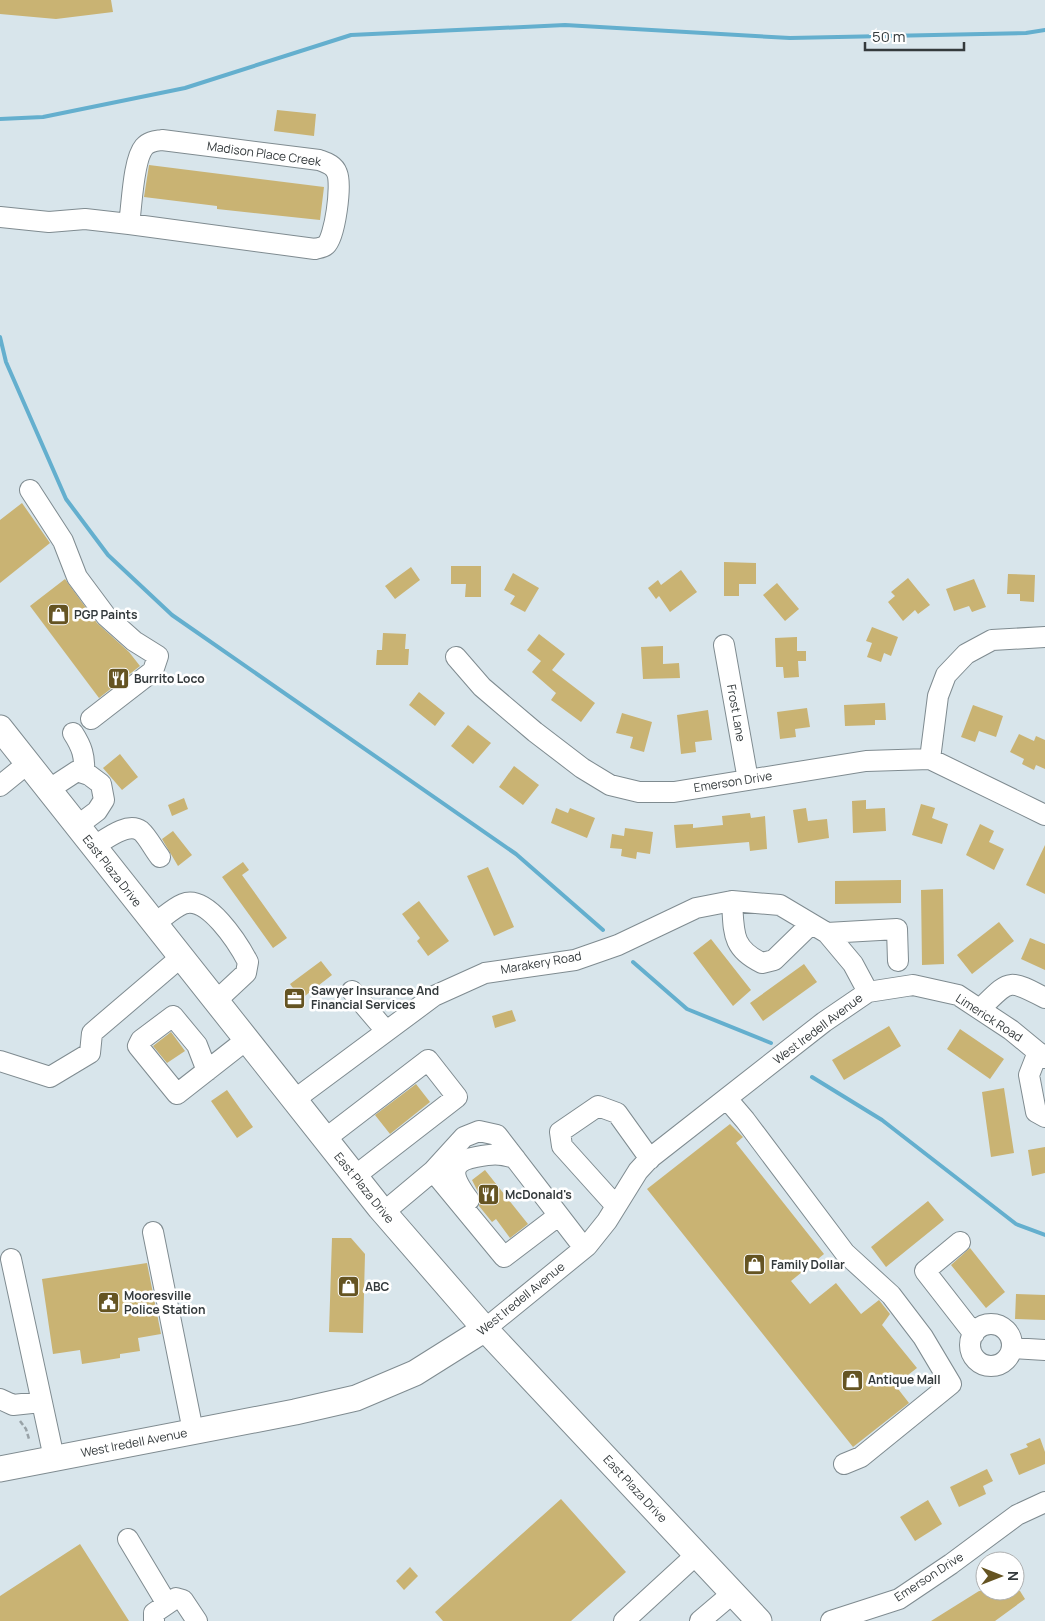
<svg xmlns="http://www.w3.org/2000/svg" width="1045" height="1621" font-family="Manrope,sans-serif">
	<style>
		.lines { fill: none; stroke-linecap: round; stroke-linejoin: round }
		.stream { stroke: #64afce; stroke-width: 4 }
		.building { fill: #c9b373 }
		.minor-casing { stroke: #7f8b90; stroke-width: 22 }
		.major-casing { stroke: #7f8b90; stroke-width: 27 }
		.path { stroke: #98a2a7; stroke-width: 2.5; stroke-dasharray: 5 2.5; stroke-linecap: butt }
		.minor { stroke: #fff; stroke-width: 20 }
		.major { stroke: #fff; stroke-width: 25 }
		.labels { text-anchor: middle; stroke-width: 5; stroke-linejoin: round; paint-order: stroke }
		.street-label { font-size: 12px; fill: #343a3c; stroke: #fff }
		.poi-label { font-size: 12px; font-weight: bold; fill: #343a3c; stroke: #fff; text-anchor: start }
	</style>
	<rect width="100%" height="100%" fill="#d8e5eb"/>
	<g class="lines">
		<path class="stream" d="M0 119 43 117 185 88 351 35 565 25 790 38 1026 33 1045 30
			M0 337 6 362 66 499 108 555 172 615 516 854 603 930
			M633 962 687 1009 771 1043
			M812 1077 882 1120 1016 1224 1045 1235"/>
	</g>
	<path class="building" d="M0 0H111L113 12 56 19 0 14Z
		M277 110 316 114 314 136 274 131Z
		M149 165 324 187 320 220 217 209V206L144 197Z
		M22 503 50 543 0 583V520Z
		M724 562 756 563V584H739V596H724Z
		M451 566H481V597H465L466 584H451Z
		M411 567 420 580 395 599 385 586Z
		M681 570 697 592 670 612 659 596 656 599 648 588 658 580 661 585Z
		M513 573 539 588 525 612 510 604 515 596 504 590Z
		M1008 574 1035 575 1034 602 1020 601V594H1007Z
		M908 578 930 605 918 614 915 610 903 621 888 602 895 596 891 592Z
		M65 579 97 623 129 652 140 666 99 698 30 606Z
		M974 579 986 607 972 612 969 606 954 611 946 589Z
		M777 583 799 609 785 621 763 595Z
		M872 627 898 637 891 656 884 653 881 662 867 657 872 643 866 641Z
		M383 633 406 634 405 649H409L408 665H376L377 650H382Z
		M539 634 565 654 552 670 595 703 581 722 551 700 556 693 532 672 541 661 527 650Z
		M797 637V651H806V661H798L799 677 784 678 783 667H776L775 638Z
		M663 646V664L679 663 680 678 643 679 641 647Z
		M419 692 445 713 435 726 409 705Z
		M885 703 886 720H875V725L845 726 844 705Z
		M973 705 1003 716 996 737 979 731 975 742 961 737Z
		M807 708 810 727 795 729 796 737 780 739 777 712Z
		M708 710 712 740 695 742 696 752 681 754 677 715Z
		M622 713 652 722 644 752 630 748 633 737 616 733Z
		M468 725 491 743 473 764 451 746Z
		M1019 734 1034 741 1036 736 1045 740V769L1036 765 1034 770 1022 764 1024 759 1010 752Z
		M120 754 138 777 122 790 103 768Z
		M514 766 539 785 523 805 499 787Z
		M184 798 188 809 172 816 168 805Z
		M866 800V809L885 808 886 831 853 833 852 801Z
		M921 804 935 808 932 818 948 824 942 844 912 835Z
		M556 808 568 813 570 808 595 818 587 838 551 823Z
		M806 808 808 821 827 819 829 838 798 843 793 810Z
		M750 813 751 818 765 816 767 849 750 851 749 842 676 848 674 825 693 824V828L723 825 722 816Z
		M980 824 994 831 989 842 1004 849 994 870 966 855Z
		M625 828 653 832 650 854 637 852 636 859 621 856 622 849 610 848 612 834 624 836Z
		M173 831 192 855 178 866 162 839Z
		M1045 845V894L1026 885Z
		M243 862 249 870 242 875 287 938 273 948 222 877Z
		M488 867 514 927 494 936 467 876Z
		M901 880V903L835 904V881Z
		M943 889 944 964 922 965 921 890Z
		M419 901 449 941 428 956 417 941 420 938 402 914Z
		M999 922 1014 941 972 974 957 955Z
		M1030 938 1045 944V970L1021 959Z
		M711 939 751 990 733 1006 693 953Z
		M321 961 332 975 301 999 290 984Z
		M804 964 817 982 763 1021 750 1003Z
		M512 1010 516 1021 495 1028 492 1016Z
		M889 1026 901 1046 844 1080 832 1060Z
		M960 1029 1004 1059 990 1079 947 1049Z
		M171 1032 185 1051 167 1063 153 1046Z
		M416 1084 430 1102 390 1134 375 1115Z
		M1004 1088 1014 1153 991 1157 982 1092Z
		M227 1090 253 1127 237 1138 211 1101Z
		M730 1124 743 1137 736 1143 824 1254 791 1281 810 1304 836 1283 861 1314 879 1300 890 1314 882 1325 917 1368 895 1385 909 1403 853 1447 647 1189Z
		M1045 1147V1173L1032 1176 1028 1150Z
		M485 1170 528 1224 510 1238 496 1219 492 1222 479 1206 481 1198 472 1180Z
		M928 1201 944 1220 886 1267 871 1247Z
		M332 1238H351L365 1254 363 1333 329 1332Z
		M970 1248 1005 1292 986 1308 951 1265Z
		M147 1263 161 1334 138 1338 140 1351 120 1354V1358L82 1364 80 1350 53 1354 42 1279Z
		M1016 1294 1045 1295V1320L1015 1319Z
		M1040 1438 1045 1452V1464L1019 1475 1010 1454 1028 1447 1026 1444Z
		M987 1469 993 1481 983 1486 986 1494 959 1507 950 1487Z
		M561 1499 626 1572 571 1621H443L435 1612Z
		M928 1500 942 1524 915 1541 900 1517Z
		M80 1544 129 1621H0V1596Z
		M410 1567 418 1576 404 1590 396 1581Z
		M979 1591H1020L1025 1599 995 1621H931Z"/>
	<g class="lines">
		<defs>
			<path id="minor" d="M0 217 49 222 85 219 129 224 315 249C318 248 323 248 326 245 335 237 342 185 337 173 334 165 327 163 319 160L162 140C156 141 149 141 144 147 133 160 132 205 129 224
				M30 490 63 541 77 577 106 616 134 641 158 656 153 671 91 719
				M724 645 748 780
				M456 657 482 687 535 732 582 768 610 785 639 792H674L866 761 930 759 1045 815
				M73 733C82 747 85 756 84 773
				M930 759 938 696 946 675 966 654 992 640 1045 637
				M0 786 27 764
				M48 790 77 771 89 775 101 784 104 800 97 811 77 826
				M93 847C105 840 127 821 141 831 148 837 154 850 160 857
				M732 901C734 932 731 948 762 963L774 960 811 924
				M154 924C163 918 173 908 183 904 207 894 238 943 248 962L246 973 216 1001
				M827 933 897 929 898 961
				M352 991 386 1031
				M980 1009C1010 980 1007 978 1045 998
				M1038 1052 1029 1075 1036 1112 1045 1117
				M0 1061 50 1077 90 1053 92 1033 181 957
				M207 1071 197 1045 173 1016 141 1040 138 1046 177 1094 246 1040
				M727 1099 745 1120 845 1253 891 1295 923 1337 951 1384 861 1457 844 1464
				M294 1100 434 996 485 973 575 960 618 945 696 908 732 901 780 905 827 933 853 964 868 992
				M325 1139 428 1060 457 1097 355 1176
				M433 1171 504 1257 558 1216
				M469 1200C455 1181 444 1163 476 1157 492 1154 498 1153 515 1158
				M616 1206 562 1146 560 1132 598 1106 617 1113 650 1159
				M384 1212 433 1171 464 1137 479 1131 497 1135 584 1248
				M153 1232 193 1431
				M960 1242 925 1271 974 1334
				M11 1259 54 1458
				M970 1345a21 21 0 1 1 42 0a21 21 0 1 1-42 0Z
				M485 1329 587 1246 607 1221 638 1171 649 1159 824 1022 868 992 913 985 958 995 1011 1030 1045 1058
				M1012 1348 1045 1350
				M0 1399 13 1405 41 1402
				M128 1539 167 1604
				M154 1621V1613L176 1598 183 1600 197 1621
				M624 1621 697 1554
				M700 1621 733 1593
				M831 1621 899 1599 951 1564 1017 1515 1045 1502"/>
			<path id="major" d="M0 728 380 1208 485 1329 759 1621
				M0 1469 295 1412 356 1398 415 1373 485 1329"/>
		</defs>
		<use href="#minor" class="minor-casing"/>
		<use href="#major" class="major-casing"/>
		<path class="path" d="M20 1421 26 1429 29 1439"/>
		<use href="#minor" class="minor"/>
		<use href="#major" class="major"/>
	</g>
	<defs>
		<symbol id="shop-square" viewBox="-11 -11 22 22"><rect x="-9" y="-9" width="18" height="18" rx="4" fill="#655422" stroke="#fff"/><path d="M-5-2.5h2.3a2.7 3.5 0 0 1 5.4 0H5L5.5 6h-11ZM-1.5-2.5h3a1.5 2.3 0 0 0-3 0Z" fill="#fff"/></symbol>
		<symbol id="restaurant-square" viewBox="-11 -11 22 22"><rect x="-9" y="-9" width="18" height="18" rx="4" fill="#655422" stroke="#fff"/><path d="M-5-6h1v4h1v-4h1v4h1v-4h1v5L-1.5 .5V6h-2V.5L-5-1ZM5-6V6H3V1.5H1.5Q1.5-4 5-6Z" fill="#fff"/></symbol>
		<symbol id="office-square" viewBox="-11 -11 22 22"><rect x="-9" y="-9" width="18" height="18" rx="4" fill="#655422" stroke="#fff"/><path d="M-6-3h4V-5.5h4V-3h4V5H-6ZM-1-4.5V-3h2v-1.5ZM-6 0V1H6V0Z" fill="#fff"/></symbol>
		<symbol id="civic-square" viewBox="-11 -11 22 22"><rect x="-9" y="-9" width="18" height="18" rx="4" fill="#655422" stroke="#fff"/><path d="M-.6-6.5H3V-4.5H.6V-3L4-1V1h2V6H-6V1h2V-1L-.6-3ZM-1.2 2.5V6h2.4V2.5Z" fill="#fff"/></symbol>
	</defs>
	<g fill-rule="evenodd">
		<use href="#shop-square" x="46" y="602" width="25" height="25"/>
		<use href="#restaurant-square" x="106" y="666" width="25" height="25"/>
		<use href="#office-square" x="282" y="986" width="25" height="25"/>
		<use href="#restaurant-square" x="476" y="1182" width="25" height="25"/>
		<use href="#shop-square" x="742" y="1252" width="25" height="25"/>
		<use href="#shop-square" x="336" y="1274" width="25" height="25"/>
		<use href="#civic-square" x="96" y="1290" width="25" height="25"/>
		<use href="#shop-square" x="840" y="1368" width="25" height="25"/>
	</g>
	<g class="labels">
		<g class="street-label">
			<text transform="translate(264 154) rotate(8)" y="4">Madison Place Creek</text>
			<text transform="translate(736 713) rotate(80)" y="4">Frost Lane</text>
			<text transform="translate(733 782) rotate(-9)" y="4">Emerson Drive</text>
			<text transform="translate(112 871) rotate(52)" y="4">East Plaza Drive</text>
			<text transform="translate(541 963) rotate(-10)" y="4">Marakery Road</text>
			<text transform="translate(989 1018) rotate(33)" y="4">Limerick Road</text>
			<text transform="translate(818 1029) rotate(-37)" y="4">West Iredell Avenue</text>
			<text transform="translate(364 1188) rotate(51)" y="4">East Plaza Drive</text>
			<text transform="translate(521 1299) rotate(-39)" y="4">West Iredell Avenue</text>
			<text transform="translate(134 1443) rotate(-11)" y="4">West Iredell Avenue</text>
			<text transform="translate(635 1489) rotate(47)" y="4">East Plaza Drive</text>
			<text transform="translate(929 1577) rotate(-33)" y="4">Emerson Drive</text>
		</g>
		<g class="poi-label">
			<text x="74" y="619">PGP Paints</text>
			<text x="134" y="683">Burrito Loco</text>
			<text x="311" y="995">Sawyer Insurance And<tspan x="311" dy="14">Financial Services</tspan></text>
			<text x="505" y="1199">McDonald's</text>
			<text x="771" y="1269">Family Dollar</text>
			<text x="365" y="1291">ABC</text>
			<text x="124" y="1300">Mooresville<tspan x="124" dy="14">Police Station</tspan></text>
			<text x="868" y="1384">Antique Mall</text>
		</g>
	</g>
	<g transform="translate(1000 1576) rotate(90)"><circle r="24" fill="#ffffff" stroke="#aeb0b1"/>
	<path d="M0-4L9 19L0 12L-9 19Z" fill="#655422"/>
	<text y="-8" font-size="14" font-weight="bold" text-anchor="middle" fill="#343a3c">N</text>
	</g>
	<path d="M865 42v8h99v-8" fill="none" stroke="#343a3c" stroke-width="2.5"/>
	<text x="872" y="42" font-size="15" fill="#343a3c" stroke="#ffffff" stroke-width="4" paint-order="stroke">50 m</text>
</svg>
